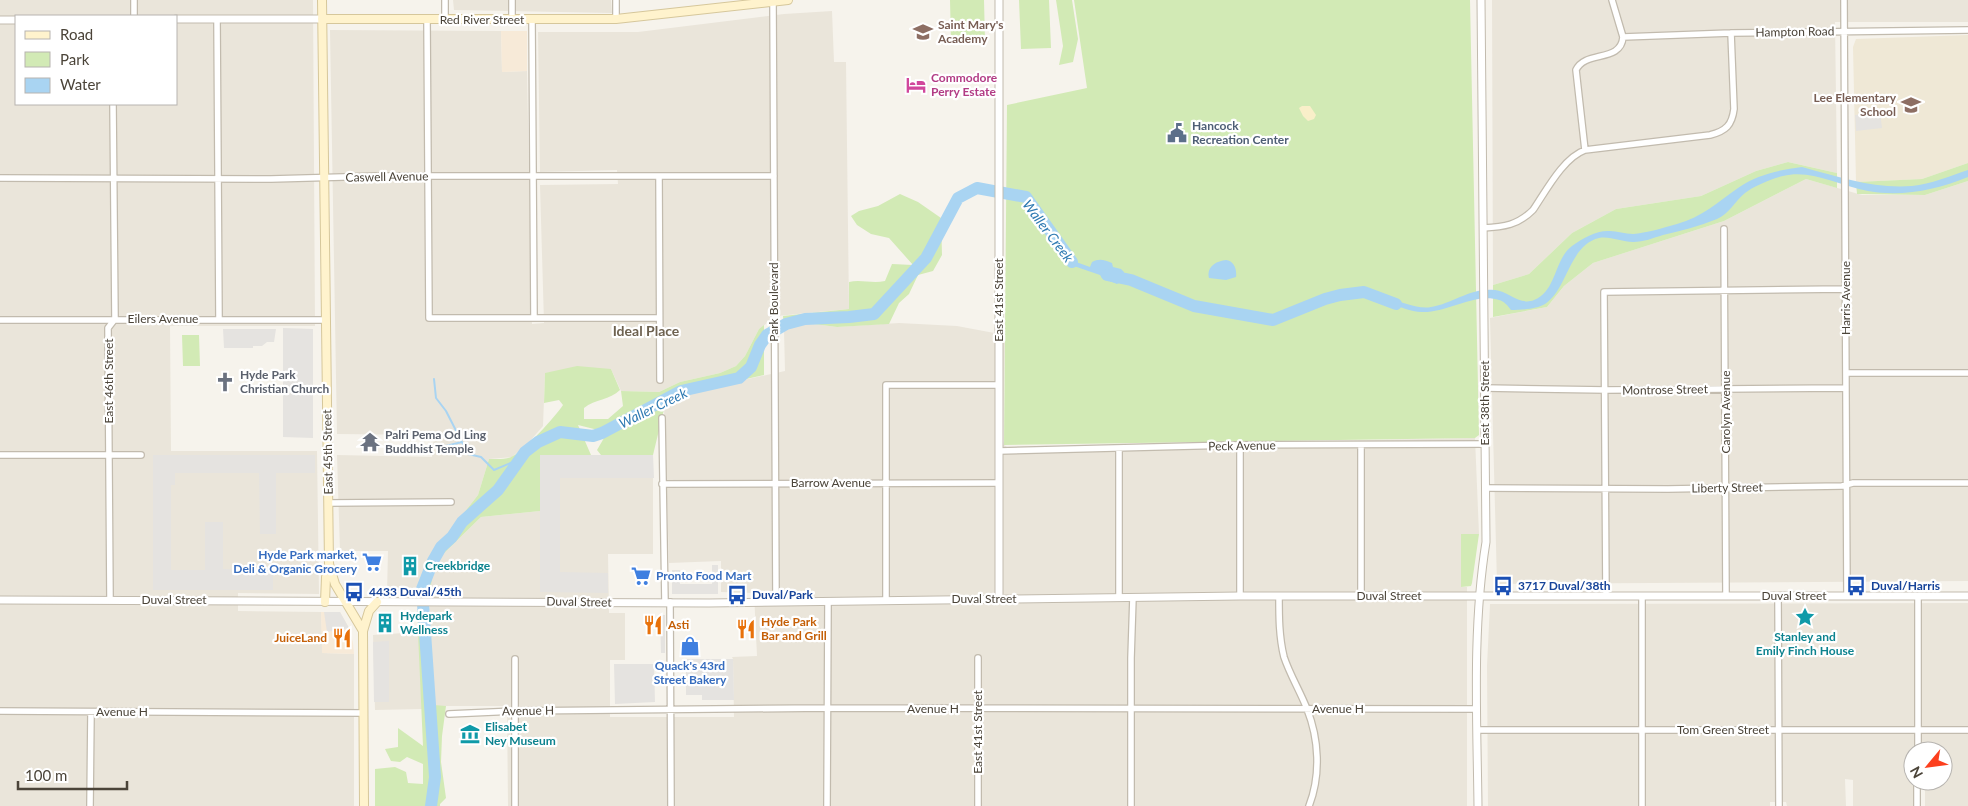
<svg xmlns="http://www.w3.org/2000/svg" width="1968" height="806" font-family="Lato,sans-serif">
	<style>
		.residential { fill: #eae5da; fill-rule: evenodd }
		.commercial { fill: #f7ead8 }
		.education { fill: #efe8d6 }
		.green { fill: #d2eab5 }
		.sand { fill: #f9efc9 }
		.parking { fill: #e5e3e0 }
		.water { fill: #a9d4f2 }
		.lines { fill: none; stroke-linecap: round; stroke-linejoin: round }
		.stream { stroke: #a9d4f2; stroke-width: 2 }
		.river { stroke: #a9d4f2; stroke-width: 12 }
		.minor-casing { stroke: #c2bbae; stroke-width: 8 }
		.tertiary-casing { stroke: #c2bbae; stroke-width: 9 }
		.secondary-casing { stroke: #d6c79b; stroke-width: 10 }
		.minor { stroke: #fff; stroke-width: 5.5 }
		.tertiary { stroke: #fff; stroke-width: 7 }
		.secondary { stroke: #fff3cd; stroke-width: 8 }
		.labels { text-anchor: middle; stroke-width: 4.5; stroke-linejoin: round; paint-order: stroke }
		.street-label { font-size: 12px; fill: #4b4439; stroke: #fff }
		.education-label { font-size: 12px; font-weight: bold; fill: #785e54; stroke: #fff; text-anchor: start }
		.hotel-label { font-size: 12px; font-weight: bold; fill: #b23c85; stroke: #fff; text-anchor: start }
		.service-label { font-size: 12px; font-weight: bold; fill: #4e5e75; stroke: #fff; text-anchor: start }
		.worship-label { font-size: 12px; font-weight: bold; fill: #5b616d; stroke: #fff; text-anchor: start }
		.shop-label { font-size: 12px; font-weight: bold; fill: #366cbe; stroke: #fff; text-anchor: end }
		.culture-label { font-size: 12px; font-weight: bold; fill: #0d838f; stroke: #fff; text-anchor: start }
		.transit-label { font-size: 12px; font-weight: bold; fill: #164399; stroke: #fff; text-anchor: start }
		.food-label { font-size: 12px; font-weight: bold; fill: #c56008; stroke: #fff; text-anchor: start }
		.water-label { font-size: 14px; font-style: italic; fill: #2e7ab2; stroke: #fff }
		.neighbourhood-label { font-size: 14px; font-weight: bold; fill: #6e6250; stroke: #fff }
	</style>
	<rect width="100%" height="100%" fill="#f6f3ec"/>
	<path class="residential" d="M0 0H313L315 326H170L171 451H317L319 594 238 593V611L321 612 323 653 354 654V806H0ZM16 16H176V104H16Z
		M453 0H611L612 13 454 10Z
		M1492 0H1968V22H1835L1837 173 1788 162 1756 171 1701 196 1616 209 1572 233 1529 274 1493 285Z
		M832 11 834 62H846L849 309 777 316 759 329 745 356 736 366 720 373 680 382 659 392 621 391 611 369 545 373 543 426 530 441 512 457 489 459 478 495 434 551 416 593H387L388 551H340L337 455 432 457 434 435 337 434 330 30 501 31 502 72 527 71 532 324 544 323 540 185 618 184 617 170 540 172 538 32H638L784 14Z
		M1806 179 1862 195H1925L1968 181V581L1497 584 1490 318 1547 307 1564 286 1593 263 1724 221Z
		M806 323 837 327 899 323 957 326 1005 335 1003 441 1004 445 1007 447 1475 438 1479 534H1461V587H1467V806H508L507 706H434L429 617 430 580 434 563 481 517 540 511V455H653V554H608L609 613H625V660H610V717H734L733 659 732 657 757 656 754 593 721 592V561L669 563 664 405 688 392 785 371 784 330Z
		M1968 603V806H1925V781H1943V751H1913V781H1917L1913 782V806H1853V780L1845 779 1846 806H1787L1786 802H1770V806H1488L1487 666 1490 604Z
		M419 632 422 709 375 710 373 635Z"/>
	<path class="commercial" d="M501 31H527V71L502 72Z
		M321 612H340L349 628 353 643 354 654 322 653Z"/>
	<path class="education" d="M1968 35V163L1922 179 1856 182 1853 47 1856 39Z"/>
	<path class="green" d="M950 0H984L985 41 951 42Z
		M1019 0H1049L1051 48 1021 49Z
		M1056 0H1072L1078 39 1073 62 1059 65 1063 46Z
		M1074 0H1470L1479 435 1475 438 1004 445 1007 105 1087 88Z
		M1788 162 1837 173V188L1806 179 1724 221 1593 263 1564 286 1547 307 1493 317V285L1529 274 1572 233 1616 209 1701 196 1756 171Z
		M1968 163V181L1925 195 1857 194 1856 182 1922 179Z
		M900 194 918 202 941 218 942 255 933 271 918 275 909 294 899 303 889 324 837 327 806 323 784 330 783 316 849 309V282C861 279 872 284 885 281L892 264 913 265 889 238 871 234 857 225 851 216 859 211 878 206Z
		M764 325V375L688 392 665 405 653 455H601L597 450 604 438V430L594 429 578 425 591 455H540V511L481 517 434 563 430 593H416L434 551 478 495 489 459C496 459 507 460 513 456 526 449 554 418 563 405L559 400 544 403 545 373 577 366 611 369 620 390C610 400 595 399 584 408V419H608L623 406 621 391 659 392 680 382 720 373 736 366 745 356 759 329Z
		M182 335H199L200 366H183Z
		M1461 534H1479L1472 583 1471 586 1461 587Z
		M417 611 429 612 434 705 446 706 442 736 441 762 446 798 440 804V806H375V769L395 767 406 772 408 783 423 784V764L407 757 400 762 391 761 385 749 398 747V728L423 746Z"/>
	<path class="sand" d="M1302 106H1310L1316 115 1314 119 1308 121 1303 116 1299 108Z"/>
	<path class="parking" d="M1880 112 1882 128 1856 131 1855 115Z
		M283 328 313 329V438L283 437Z
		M223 329H276L274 342H267L262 346H253V348H224Z
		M153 455H315V473H276V534H260L259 473H175V485H171V570H205V522H223V569L273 570V590H153Z
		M540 455H653L654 478H560V572L608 573V593L540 592Z
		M712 565H718V594H672V570H680V584H712Z
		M324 612H340L349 628 327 632Z
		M660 615H665V653H661Z
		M389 641V702H374L373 642Z
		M686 659H733L734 700H702V695H686Z
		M614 664H654L655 702 615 704Z"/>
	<path class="water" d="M1802 167C1839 177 1874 189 1912 186 1931 184 1950 176 1968 170V177C1936 190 1902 197 1868 191 1839 186 1812 169 1783 176 1773 178 1752 187 1745 193 1735 201 1729 214 1717 219 1699 226 1681 231 1663 235 1653 238 1644 242 1633 242 1622 242 1610 236 1599 238 1569 245 1568 289 1545 304 1537 309 1521 310 1511 310 1508 306 1504 301 1499 300 1476 292 1446 313 1422 312 1410 312 1400 306 1388 303 1384 303 1380 303 1376 302L1380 296H1383C1395 300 1419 310 1431 307 1454 303 1471 287 1495 290 1508 291 1520 306 1534 300 1557 291 1554 259 1572 246 1583 238 1597 230 1610 231 1617 231 1625 234 1633 234 1646 233 1663 228 1677 224 1702 217 1718 202 1738 188 1758 174 1780 170 1802 167Z
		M1061 249 1068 252 1076 262 1090 267 1092 262C1099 258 1105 260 1112 263L1113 267 1121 269 1124 272 1122 281 1117 284 1102 278 1100 275 1068 264 1059 253Z
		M1226 260C1234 261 1237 269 1236 277L1226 280 1209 278C1206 267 1216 261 1226 260Z
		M1359 290 1372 292 1378 295 1375 299 1360 296 1337 300 1334 298 1339 293Z"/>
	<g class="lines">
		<path class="stream" d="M434 379 436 398 446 411 468 454 481 457 494 470 520 459
			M438 445 446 446 462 442"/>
		<path class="river" d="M1107 275 1131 280 1194 306 1273 320 1325 299 1340 295 1364 292 1396 304
			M431 806 435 777 422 589 433 561 441 547 452 537 462 522 498 490 525 452 538 442 560 432 593 436 602 433 681 391 739 378 751 367 760 345 767 335 786 324 805 319 849 317 874 314 926 258 958 198 977 188 1026 197 1072 262"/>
		<defs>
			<path id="minor" d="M512 0V20
				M1844 0 1847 596
				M773 2 776 602
				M134 16V0
				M217 19 219 319
				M616 19V0
				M427 20 429 318H659
				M445 20V0
				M532 20 534 318
				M1623 37 1731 33 1968 30
				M1585 150 1576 70C1585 50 1621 63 1623 37L1612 0
				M659 176 660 380
				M0 178 271 179 379 176H774
				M1483 228C1504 227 1518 225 1533 210 1546 191 1563 158 1585 150L1710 135C1726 131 1732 125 1734 109L1731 33
				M1724 229 1726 596
				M0 320H326
				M1846 373H1968
				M1485 388 1606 390 1846 388
				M662 418 665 603
				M1361 445V596
				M1240 446V596
				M1119 448V598
				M999 451 1233 445 1485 444
				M0 455H141
				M662 484 999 483
				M1486 488 1668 489 1842 486 1853 483H1968
				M329 503 451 502
				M1279 596C1279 616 1279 637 1284 657 1290 675 1300 691 1307 709 1319 739 1321 775 1309 806
				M1606 596 1604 292 1845 289
				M1778 596 1779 806
				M1918 596V751
				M110 599 108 328 115 319 113 104
				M886 600V385H999
				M670 602 671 806
				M515 659V806
				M0 711 364 713
				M449 714 515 711 827 708 1477 709
				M1477 730H1968
				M1917 781V806
				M90 806 91 712
				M827 806 828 601
				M978 806V658
				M1131 806V658L1133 597
				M1642 806V596"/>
			<path id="tertiary" d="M999 0V599
				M176 19H322
				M0 20H16
				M0 600 709 603 1240 596H1968
				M1478 806C1477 719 1472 629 1486 542L1481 0"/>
			<path id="secondary" d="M322 0 329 564 335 584 363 631 364 806
				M322 19H616L788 0
				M325 602 326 577 329 566
				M363 631 369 611 377 602"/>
		</defs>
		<use href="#minor" class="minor-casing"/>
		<use href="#tertiary" class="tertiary-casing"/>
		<use href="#secondary" class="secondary-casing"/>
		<use href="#minor" class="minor"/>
		<use href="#tertiary" class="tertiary"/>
		<use href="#secondary" class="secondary"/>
	</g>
	<defs>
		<symbol id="school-bare" viewBox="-9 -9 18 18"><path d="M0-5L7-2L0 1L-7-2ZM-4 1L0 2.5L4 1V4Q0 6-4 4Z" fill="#8d6e63" stroke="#fff" stroke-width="2.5" paint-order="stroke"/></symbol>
		<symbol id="hotel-bare" viewBox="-9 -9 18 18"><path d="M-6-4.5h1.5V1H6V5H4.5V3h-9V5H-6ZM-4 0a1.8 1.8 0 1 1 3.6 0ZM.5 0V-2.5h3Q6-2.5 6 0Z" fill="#d1479c" stroke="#fff" stroke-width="2.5" paint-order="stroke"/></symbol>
		<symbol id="civic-bare" viewBox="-9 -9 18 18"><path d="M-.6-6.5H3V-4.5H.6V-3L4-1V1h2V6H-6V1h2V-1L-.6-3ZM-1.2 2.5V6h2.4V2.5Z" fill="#5c6f8a" stroke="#fff" stroke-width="2.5" paint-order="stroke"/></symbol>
		<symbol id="church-bare" viewBox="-9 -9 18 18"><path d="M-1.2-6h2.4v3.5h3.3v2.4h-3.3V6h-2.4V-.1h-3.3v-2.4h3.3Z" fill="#6b7280" stroke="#fff" stroke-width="2.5" paint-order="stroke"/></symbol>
		<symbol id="temple-bare" viewBox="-9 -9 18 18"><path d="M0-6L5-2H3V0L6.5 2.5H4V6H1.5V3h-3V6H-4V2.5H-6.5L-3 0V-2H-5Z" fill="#6b7280" stroke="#fff" stroke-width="2.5" paint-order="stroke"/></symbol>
		<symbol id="supermarket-bare" viewBox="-9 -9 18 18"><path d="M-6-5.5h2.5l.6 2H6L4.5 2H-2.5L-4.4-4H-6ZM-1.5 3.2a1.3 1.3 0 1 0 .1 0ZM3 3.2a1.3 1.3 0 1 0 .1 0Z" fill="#3f7fe0" stroke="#fff" stroke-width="2.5" paint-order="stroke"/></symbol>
		<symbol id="building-bare" viewBox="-9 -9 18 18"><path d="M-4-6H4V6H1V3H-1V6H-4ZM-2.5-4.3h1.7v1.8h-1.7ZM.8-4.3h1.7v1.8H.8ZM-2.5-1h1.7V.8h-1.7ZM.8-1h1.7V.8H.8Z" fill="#0f9aa8" stroke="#fff" stroke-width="2.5" paint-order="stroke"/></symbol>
		<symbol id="bus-bare" viewBox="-9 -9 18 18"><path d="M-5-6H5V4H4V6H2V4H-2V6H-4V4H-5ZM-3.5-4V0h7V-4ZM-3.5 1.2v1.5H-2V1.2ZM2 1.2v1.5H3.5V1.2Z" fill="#1a4fb4" stroke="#fff" stroke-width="2.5" paint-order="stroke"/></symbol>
		<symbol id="sight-bare" viewBox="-9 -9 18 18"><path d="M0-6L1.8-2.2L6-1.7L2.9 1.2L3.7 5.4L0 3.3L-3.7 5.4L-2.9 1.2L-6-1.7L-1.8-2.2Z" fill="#0f9aa8" stroke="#fff" stroke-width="2.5" paint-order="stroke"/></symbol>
		<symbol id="restaurant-bare" viewBox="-9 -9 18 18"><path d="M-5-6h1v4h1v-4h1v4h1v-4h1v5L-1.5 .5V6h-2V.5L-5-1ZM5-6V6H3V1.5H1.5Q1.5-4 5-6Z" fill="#e8710a" stroke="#fff" stroke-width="2.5" paint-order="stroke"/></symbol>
		<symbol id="shop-bare" viewBox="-9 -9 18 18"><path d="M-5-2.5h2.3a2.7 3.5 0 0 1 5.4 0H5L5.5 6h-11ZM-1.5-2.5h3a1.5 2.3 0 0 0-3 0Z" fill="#3f7fe0" stroke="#fff" stroke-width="2.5" paint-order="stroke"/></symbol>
		<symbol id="museum-bare" viewBox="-9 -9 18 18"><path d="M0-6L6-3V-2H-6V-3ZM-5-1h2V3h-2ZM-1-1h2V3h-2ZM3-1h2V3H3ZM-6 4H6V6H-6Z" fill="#0f9aa8" stroke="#fff" stroke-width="2.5" paint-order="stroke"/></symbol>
	</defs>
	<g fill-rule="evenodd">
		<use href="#school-bare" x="909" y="18" width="28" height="28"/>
		<use href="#hotel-bare" x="902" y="71" width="28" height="28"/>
		<use href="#school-bare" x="1897" y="91" width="28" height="28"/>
		<use href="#civic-bare" x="1163" y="119" width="28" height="28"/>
		<use href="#church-bare" x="211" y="368" width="28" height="28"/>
		<use href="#temple-bare" x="356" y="428" width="28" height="28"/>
		<use href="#supermarket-bare" x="358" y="548" width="28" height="28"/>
		<use href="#building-bare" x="396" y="552" width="28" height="28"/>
		<use href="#supermarket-bare" x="627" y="562" width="28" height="28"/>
		<use href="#bus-bare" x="1489" y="572" width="28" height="28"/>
		<use href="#bus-bare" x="1842" y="572" width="28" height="28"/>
		<use href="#bus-bare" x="340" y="578" width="28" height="28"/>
		<use href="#bus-bare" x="723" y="581" width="28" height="28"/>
		<use href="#sight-bare" x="1791" y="603" width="28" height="28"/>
		<use href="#building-bare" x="371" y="609" width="28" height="28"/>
		<use href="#restaurant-bare" x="639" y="611" width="28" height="28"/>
		<use href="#restaurant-bare" x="732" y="615" width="28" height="28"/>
		<use href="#restaurant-bare" x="328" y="624" width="28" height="28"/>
		<use href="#shop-bare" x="676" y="632" width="28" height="28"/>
		<use href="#museum-bare" x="456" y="720" width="28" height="28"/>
	</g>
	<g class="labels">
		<g class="street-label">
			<text x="482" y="24">Red River Street</text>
			<text transform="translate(1795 32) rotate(-1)" y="4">Hampton Road</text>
			<text transform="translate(387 177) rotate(-1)" y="4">Caswell Avenue</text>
			<text transform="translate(1846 298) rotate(-90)" y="4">Harris Avenue</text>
			<text transform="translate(999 300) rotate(-90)" y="4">East 41st Street</text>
			<text transform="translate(774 302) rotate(-90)" y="4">Park Boulevard</text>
			<text x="163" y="323">Eilers Avenue</text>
			<text transform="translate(109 381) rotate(-90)" y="4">East 46th Street</text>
			<text transform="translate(1665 390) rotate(-1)" y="4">Montrose Street</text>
			<text transform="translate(1485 403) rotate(-90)" y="4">East 38th Street</text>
			<text transform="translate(1726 412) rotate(-90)" y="4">Carolyn Avenue</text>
			<text transform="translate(1242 446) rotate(-1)" y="4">Peck Avenue</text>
			<text transform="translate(328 452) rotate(-91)" y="4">East 45th Street</text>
			<text x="831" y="487">Barrow Avenue</text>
			<text transform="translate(1727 488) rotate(-1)" y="4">Liberty Street</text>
			<text x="1389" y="600">Duval Street</text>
			<text x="1794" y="600">Duval Street</text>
			<text x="984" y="603">Duval Street</text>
			<text x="174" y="604">Duval Street</text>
			<text transform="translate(579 602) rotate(1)" y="4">Duval Street</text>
			<text x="933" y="713">Avenue H</text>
			<text x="1338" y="713">Avenue H</text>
			<text transform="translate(528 711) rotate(-1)" y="4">Avenue H</text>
			<text x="122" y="716">Avenue H</text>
			<text x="1723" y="734">Tom Green Street</text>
			<text transform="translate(978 732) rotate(-90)" y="4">East 41st Street</text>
		</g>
		<g class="education-label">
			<text x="938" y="29">Saint Mary's<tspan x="938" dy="14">Academy</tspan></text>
			<text x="1896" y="102" text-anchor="end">Lee Elementary<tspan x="1896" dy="14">School</tspan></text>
		</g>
		<g class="hotel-label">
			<text x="931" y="82">Commodore<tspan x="931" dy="14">Perry Estate</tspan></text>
		</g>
		<g class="service-label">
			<text x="1192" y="130">Hancock<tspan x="1192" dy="14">Recreation Center</tspan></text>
		</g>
		<g class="worship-label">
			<text x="240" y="379">Hyde Park<tspan x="240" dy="14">Christian Church</tspan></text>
			<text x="385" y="439">Palri Pema Od Ling<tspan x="385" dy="14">Buddhist Temple</tspan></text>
		</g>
		<g class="shop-label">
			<text x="357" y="559">Hyde Park market,<tspan x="357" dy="14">Deli &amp; Organic Grocery</tspan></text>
			<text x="656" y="580" text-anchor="start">Pronto Food Mart</text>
			<text x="690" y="670" text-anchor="middle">Quack's 43rd<tspan x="690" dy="14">Street Bakery</tspan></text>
		</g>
		<g class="culture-label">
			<text x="425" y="570">Creekbridge</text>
			<text x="400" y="620">Hydepark<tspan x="400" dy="14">Wellness</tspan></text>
			<text x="1805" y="641" text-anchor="middle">Stanley and<tspan x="1805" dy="14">Emily Finch House</tspan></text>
			<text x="485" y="731">Elisabet<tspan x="485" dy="14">Ney Museum</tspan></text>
		</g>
		<g class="transit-label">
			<text x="1518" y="590">3717 Duval/38th</text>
			<text x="1871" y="590">Duval/Harris</text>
			<text x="369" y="596">4433 Duval/45th</text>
			<text x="752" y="599">Duval/Park</text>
		</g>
		<g class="food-label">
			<text x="761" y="626">Hyde Park<tspan x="761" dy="14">Bar and Grill</tspan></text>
			<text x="668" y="629">Asti</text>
			<text x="327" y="642" text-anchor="end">JuiceLand</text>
		</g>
		<g class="water-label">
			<text transform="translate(1048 231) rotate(53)" y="5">Waller Creek</text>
			<text transform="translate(653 408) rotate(-26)" y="5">Waller Creek</text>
		</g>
		<g class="neighbourhood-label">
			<text x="646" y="336">Ideal Place</text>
		</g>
	</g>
	<rect x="15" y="15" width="162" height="90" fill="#ffffff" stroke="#b7b4b0"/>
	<rect x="25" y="31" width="25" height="8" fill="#fff3cd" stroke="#b7b4b0"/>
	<text x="60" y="40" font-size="15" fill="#4b4439">Road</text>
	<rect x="25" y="52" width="25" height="15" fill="#d2eab5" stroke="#b7b4b0"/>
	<text x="60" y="65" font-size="15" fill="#4b4439">Park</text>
	<rect x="25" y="78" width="25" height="15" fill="#a9d4f2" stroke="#b7b4b0"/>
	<text x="60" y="90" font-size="15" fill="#4b4439">Water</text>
	<g transform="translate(1928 766) rotate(241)"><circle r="24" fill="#ffffff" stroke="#b7b4b0"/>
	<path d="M0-4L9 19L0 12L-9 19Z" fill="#fc3f1d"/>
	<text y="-8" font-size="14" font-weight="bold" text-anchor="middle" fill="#4b4439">N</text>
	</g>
	<path d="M18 781v8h109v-8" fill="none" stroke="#4b4439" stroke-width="2.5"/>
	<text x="25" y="781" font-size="15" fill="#4b4439" stroke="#ffffff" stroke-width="4" paint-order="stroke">100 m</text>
</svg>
